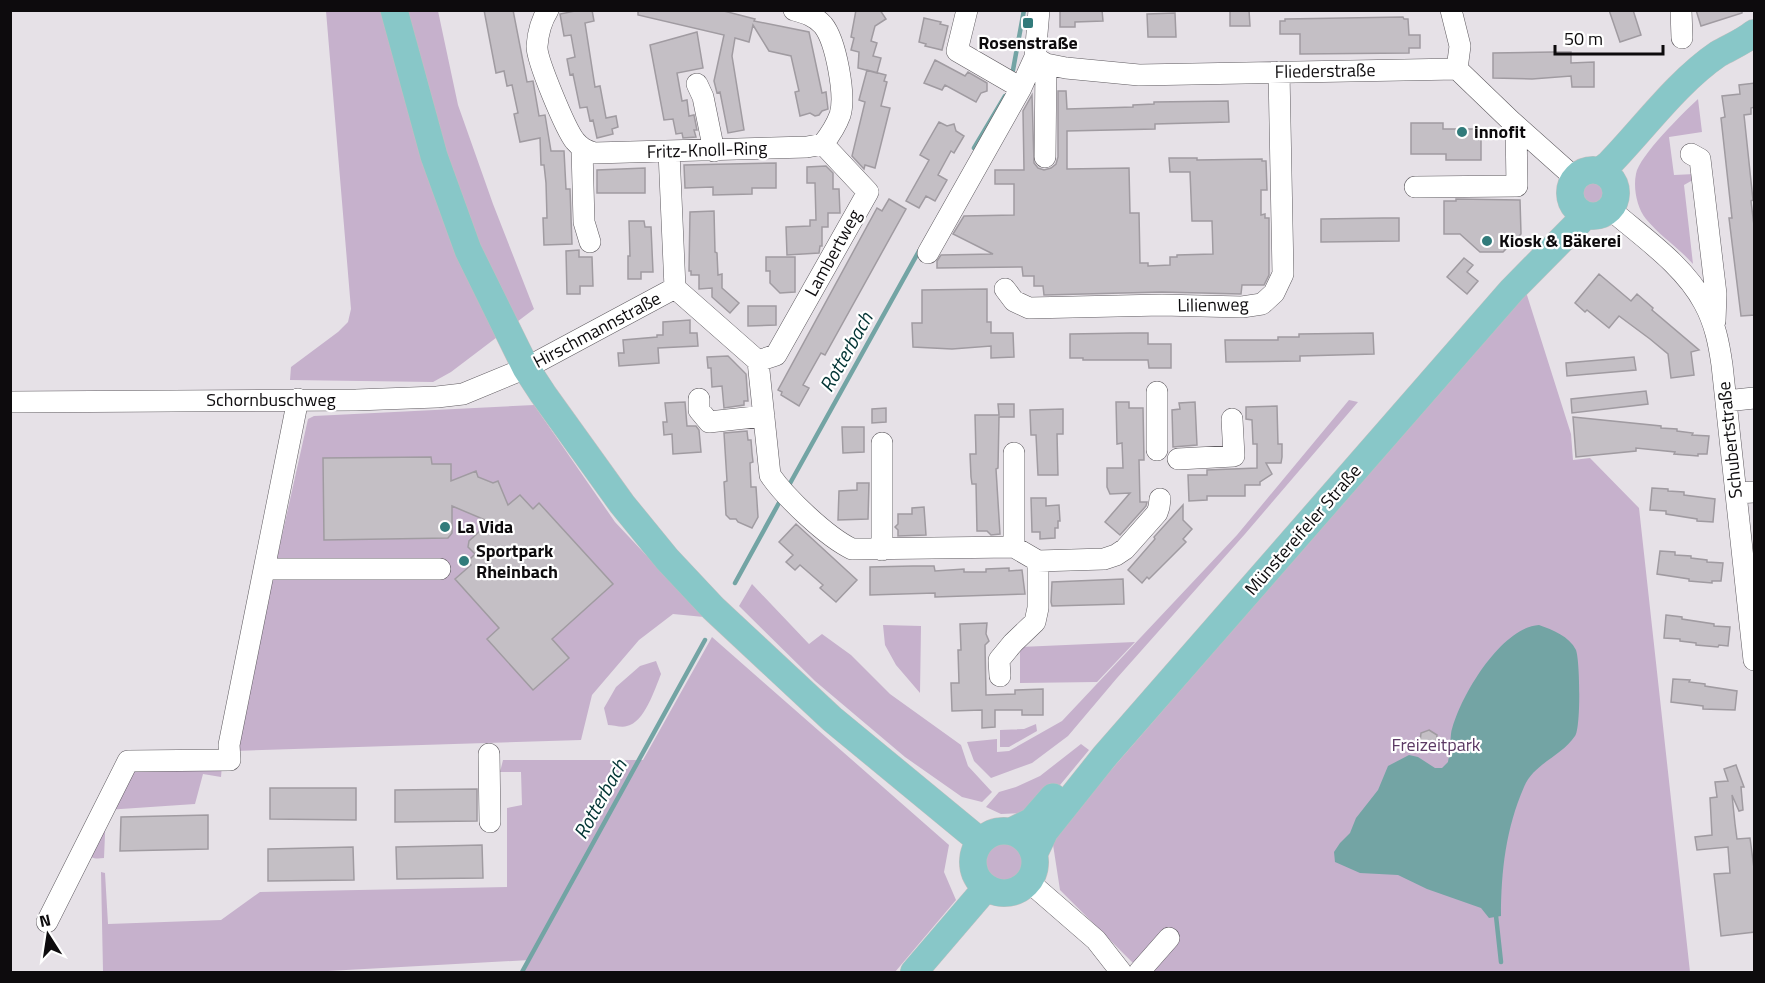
<svg xmlns="http://www.w3.org/2000/svg" width="1765" height="983" font-family="'Titillium Web',sans-serif">
	<style>
		.green { fill: #c6b1cc }
		.water { fill: #73a4a4 }
		.lines { fill: none; stroke-linecap: round; stroke-linejoin: round }
		.stream { stroke: #73a4a4; stroke-width: 4.5 }
		.building { fill: #c4bfc5; stroke: #a09ba1; stroke-width: 1.5 }
		.minor-casing { stroke: #5f5b60; stroke-width: 22 }
		.major-casing { stroke: #c0c0c0; stroke-width: 28 }
		.minor { stroke: #fff; stroke-width: 21 }
		.major { stroke: #88c7c8; stroke-width: 27 }
		.poi-dot { fill: #317b7b; stroke: #fff; stroke-width: 2 }
		.labels { text-anchor: middle; stroke-width: 4.5; stroke-linejoin: round; paint-order: stroke }
		.poi-label { font-size: 18px; font-weight: bold; fill: #0d0b0d; stroke: #fff; text-anchor: start }
		.street-label { font-size: 18px; fill: #0d0b0d; stroke: #fff }
		.park-label { font-size: 18px; fill: #5b3964; stroke: #fff }
		.water-label { font-size: 20px; font-style: italic; fill: #033; stroke: #fff }
	</style>
	<rect width="100%" height="100%" fill="#e6e1e7"/>
	<path class="green" d="M326 11H438L458 105 493 204 534 309 451 372 433 382 290 380 291 367 338 332 348 322 351 309Z
		M1698 99 1702 132 1669 137 1674 175 1695 174 1698 177 1684 185 1693 264C1679 248 1660 236 1646 219 1637 208 1633 188 1636 174 1639 156 1683 113 1698 99Z
		M1580 194a12 12 0 1 1 24 0a12 12 0 1 1-24 0Z
		M1526 292 1571 434 1573 460 1590 458 1639 508 1690 972H1142L1060 890 1052 838Z
		M1349 400 1358 402 1245 534 1117 678 1068 736 1032 763 991 778 974 761 967 742 997 739V752L1009 751 1062 721 1237 535Z
		M534 405 615 522 704 617 673 614 639 640 592 695 581 740 234 751 308 419 314 416Z
		M752 584 809 644 822 634 851 655 890 694 961 745 968 766 992 792 982 802 962 797 905 757 815 681 739 606Z
		M883 625 921 626 920 693 896 665 885 645Z
		M712 637 949 845 944 872 956 900 895 972H523L530 960 310 972H56L103 971 101 872 105 873 108 924 221 920 260 892 507 887V808L522 805 521 772H500L503 760H643Z
		M1135 642 1097 682 1020 683V647Z
		M656 661 661 674C655 689 644 723 627 726 622 728 613 725 608 725L604 708 616 687 640 666Z
		M1036 724 1037 731 1009 747H1000V730L1024 729Z
		M1081 744 1089 750 1032 819 1022 813 1001 814 986 807 999 792 1016 787 1040 776Z
		M136 765H222L221 777 203 774 195 804 106 810 104 858C96 859 90 859 87 852L88 848 129 768Z
		M979 861a23 23 0 1 1 46 0a23 23 0 1 1-46 0Z"/>
	<path class="water" d="M1539 625C1553 630 1569 636 1576 650 1580 661 1581 728 1575 736 1561 757 1534 763 1524 787 1506 828 1501 871 1501 916L1489 918 1481 908 1427 889 1398 875 1360 873 1335 862 1334 852 1340 843 1350 833 1356 818 1378 790 1388 766 1409 755 1418 757 1435 768H1442L1448 762C1450 753 1450 743 1451 734 1458 699 1501 627 1539 625Z"/>
	<g class="lines">
		<path class="stream" d="M1013 70 1024 10
			M974 148 1005 96
			M788 487 919 251
			M735 583 780 501
			M1496 916 1501 962
			M522 972 705 640"/>
	</g>
	<path class="building" d="M484 10H513L527 82 533 81 539 116 545 115 551 151H564L566 189H570L572 244 544 245 543 218H547L546 183 544 165H541L540 138 520 142 514 114 518 113 512 85 507 86 504 71 496 73Z
		M580 10H592L594 21 585 23 595 87 600 86 606 118 616 116 618 127 612 129 613 134 597 138 593 120 590 121 587 107 580 108 573 74 570 75 567 59 575 57 571 35 564 36 560 14Z
		M638 10H720L755 19 754 21 809 32 822 93 826 92 828 109 822 111 819 115 815 116 810 113 800 116 795 92 799 91 791 56 769 51 753 25 749 42 735 38 732 56 744 130 728 133 720 92 717 93 714 81 724 35 638 15Z
		M856 10H880L886 19 875 26 871 41 877 43 873 56 881 58 877 73 858 68 859 52 851 50 854 38 851 37Z
		M1060 10H1102L1103 21 1075 22V27H1060Z
		M1230 10H1249L1250 26H1230Z
		M1609 10H1633L1641 35 1620 42Z
		M1696 10H1742V13L1701 26Z
		M1175 13 1176 37H1148L1147 14Z
		M1403 17 1404 19H1408L1409 35H1420V48H1409V53L1300 54V34H1280V21H1285V19Z
		M924 18 941 22 940 24 948 26 942 50 925 46 926 44 919 42Z
		M697 32 703 68 677 73 682 101 687 100 689 116 694 115 697 130H694L696 137 683 138 682 133 676 134 673 119 664 120 650 45Z
		M1554 52H1571V63L1594 62V87H1572L1571 76 1532 79 1493 78V53Z
		M935 60 965 76 968 72 987 83V91L981 93 976 102 945 85 942 90 924 83Z
		M867 70 886 75 884 81 887 82 881 106 890 108 875 168 865 165 864 169 852 156 865 102 859 100Z
		M1755 83V107L1751 108V114L1744 115 1753 200 1751 201 1755 234V315L1741 316 1729 218H1732L1721 118 1725 117 1722 96 1740 94 1739 85Z
		M1058 91H1066L1067 109 1133 107V105L1154 104V102L1228 101 1229 122 1155 124V129L1067 131V169L1129 168 1130 213H1139L1140 263H1148V266L1170 265V257H1177V255L1213 254 1212 221H1192L1190 172H1170L1169 158H1197V160L1262 159V161H1266L1267 190H1261V215L1265 214V218H1269V275L1264 285H1242L1241 294 1162 292 1044 295 1043 286H1034V276H1023L1022 267 937 268V261L941 255 993 254 953 234 964 216 1014 215V184H995V170H1024L1023 111 1032 95 1034 163 1038 168 1044 170 1051 168 1056 164 1058 157Z
		M939 122 947 126 954 124 956 131 964 136 954 153 951 151 938 175 947 180 935 201 926 196 919 208 906 201 929 160 920 155Z
		M1411 123H1443V129H1481V160H1446V154H1411Z
		M776 163V188H752V194L713 195V187L685 188 684 165Z
		M826 166 833 173V189H839L840 213H828V227H822V246H820L819 253 787 255 786 227 810 226V220H816L815 183H807V167Z
		M645 168V193H597V170Z
		M889 199 906 209 825 355 821 353 803 385 809 388 799 406 781 395 782 392 778 390 877 208 882 211Z
		M1456 199 1520 200 1521 234 1503 252H1480L1460 234H1444V201H1456Z
		M714 211 715 252 717 253 718 275 722 274V288L739 303 730 313 712 297V288L699 289V275H691V271H689L690 212Z
		M1383 218H1399V241L1321 242V219Z
		M629 221H644L645 227H651L653 272H641V279H628V256H630Z
		M579 250V257H592L593 286H580V294H567L566 251Z
		M766 257H795V292L780 293 770 283V271H766Z
		M1464 258 1473 265 1467 272 1478 281 1467 294 1447 277Z
		M1599 274 1631 301 1637 294 1653 308 1652 310 1699 350 1691 352 1694 375 1671 378 1668 354 1650 339 1619 316 1609 328 1587 310 1585 312 1575 303Z
		M987 289V322H991V333H1013L1014 357 991 358V346L952 349 913 347 912 323H922V290Z
		M748 306H776V325L748 326Z
		M690 320V333H697L698 346 658 348 659 363 619 366 618 353H624L623 340 657 337V335H663V322Z
		M1131 333H1148V344H1171V368H1149L1148 360H1083V358H1070V334Z
		M1373 333 1374 354 1300 356V361L1226 362 1225 340H1278V337H1299V334Z
		M728 356 746 374 748 401H744V405L724 408 722 386 712 387 711 368H708L707 357Z
		M1634 357 1636 370 1567 376 1566 363Z
		M1646 391 1648 404 1572 413 1571 399Z
		M685 402 687 426H696L699 430 701 452 673 454 672 434 664 435 663 422H667L665 403Z
		M1116 402H1129V408H1143L1144 460H1139L1140 502H1147L1146 506 1120 535 1105 522 1130 493 1110 494 1107 487V468H1123L1122 443 1117 444Z
		M1195 402 1197 445 1173 447 1172 410 1180 409 1179 403Z
		M998 404H1014V417H999L998 468 996 469 1000 534 991 535 987 531H977L976 484H972L971 477 970 454H976L975 415H999Z
		M1277 406 1278 444H1282V457L1281 463H1266L1272 474 1260 482V485H1245V496H1207V500L1189 501 1188 475H1207V470L1257 468V444H1253L1252 420 1246 419V407Z
		M886 408V422L872 423V409Z
		M1063 409V434H1057L1058 475H1038L1036 435H1031L1030 410Z
		M1573 417 1661 426V428L1677 429V431L1693 433 1692 435 1709 436 1707 454H1698V456L1674 454 1675 452 1636 448V451L1576 457Z
		M842 427H864V452L843 453Z
		M747 431 748 440H751L752 453 753 462 750 463 751 487H756L758 517 752 528 738 522 736 519H730L726 515 724 482 727 481 724 433Z
		M431 457 432 464H451V481L476 471 478 477 493 483 498 481 508 505 520 495 533 509 539 503 613 584 552 639 569 658 533 690 487 639 499 628 455 579 471 565 468 561 475 554 468 547 469 541 490 522 452 506V533L448 538 324 540 323 458Z
		M857 483H869L868 519 838 520 839 491 857 490Z
		M1652 488 1668 489V491L1684 492V495L1715 499 1713 522 1697 521V519L1666 514V511L1650 510Z
		M1031 498H1046V506L1059 505 1060 521H1058V528H1055V538L1040 539V532H1032Z
		M1183 505V520L1192 529 1183 539 1186 542 1149 579 1147 577 1142 583 1128 570 1155 539 1154 537Z
		M924 507 926 535 898 536V530L895 527 898 524V514H912V508Z
		M796 524 857 580 836 602 820 588 823 585 800 565 795 570 786 562 793 555 779 542Z
		M1660 551 1675 552V555L1691 556V558L1707 560V562L1723 563 1721 581H1712V583L1689 581V579L1657 574Z
		M913 566H934L935 571 964 569V572H986V569L1009 568V571L1022 570 1025 594 935 597V593L870 595V567Z
		M1123 579 1124 604 1052 606 1051 602 1052 582Z
		M1666 615 1682 617V619L1714 624V626L1730 627 1728 646 1719 645 1718 647 1696 645V643L1680 641V639L1664 638Z
		M987 623 986 634 989 641 985 645 986 695 1015 694V690L1043 689V715H1022V710H995V727L982 728V710L952 711 951 683H959L958 650H961L960 624Z
		M1673 679 1690 680 1689 682 1705 684V686L1737 691 1735 710 1703 709V706L1671 702Z
		M1429 730 1437 735 1436 743 1427 747 1420 742 1421 733Z
		M1736 765 1744 787H1741L1743 810 1739 811 1732 795 1735 824 1737 839 1750 838 1755 876V932L1721 936 1714 874 1730 873 1728 847 1697 850 1695 837 1712 835 1710 798 1717 797 1715 782 1728 781 1724 769Z
		M270 788H356V820L270 819Z
		M477 789V821L395 822V790Z
		M208 815V849L120 851 121 817Z
		M482 845 483 878 397 879 396 847Z
		M353 847 354 880 268 881V849Z"/>
	<g class="lines">
		<defs>
			<path id="minor" d="M548 10C541 21 538 33 537 46 536 59 566 130 575 141 581 148 585 150 594 153L807 147 823 144C830 135 836 126 840 115 846 96 836 41 823 25 815 16 805 13 794 10
				M967 10 957 51 1021 88
				M1451 10 1460 46 1457 69
				M1681 10 1682 38
				M1035 57 1046 64 1066 68 1139 75 1457 69 1510 120 1575 178
				M697 84 703 97 714 151
				M582 149 584 222 590 242
				M669 152 675 288
				M1691 154 1700 159 1716 294 1715 321
				M1045 157 1046 64
				M1415 187 1517 186 1516 126
				M1610 209C1642 237 1684 265 1704 303 1715 323 1719 344 1722 365L1754 660
				M928 253 1021 88 1035 57 1039 10
				M675 288 758 361 770 475C786 498 827 537 852 549L1014 547 1038 561 1104 559 1116 555 1125 549 1157 513 1159 507 1160 499
				M1005 289 1014 301 1029 308 1162 305 1242 307 1262 304 1274 293 1283 274 1279 72
				M758 361 776 355 868 192 823 144
				M1157 392V450
				M699 399V410L709 422 764 416
				M1726 401 1754 398
				M10 402 356 400 437 397 463 394 526 368 675 288
				M882 443V550
				M1178 459 1234 456 1232 419
				M1736 493 1754 492
				M1014 547V453
				M265 569H440
				M1000 676 999 660 1013 643 1035 622 1038 608V561
				M489 754 490 822
				M1028 881 1096 940 1121 972
				M47 922 128 761 230 760 229 745 298 399
				M1139 972 1169 938"/>
			<path id="major" d="M394 10 434 156 468 250 526 368 543 394 622 504 667 559 713 608 832 719 980 841
				M1570 193a23 23 0 1 1 46 0a23 23 0 1 1-46 0Z
				M1600 171 1609 164C1644 128 1677 82 1718 54 1730 47 1743 42 1754 33
				M973 862a31 31 0 1 1 62 0a31 31 0 1 1-62 0Z
				M1012 831 1032 821 1053 797
				M1034 854 1045 831 1104 757 1512 290 1585 216
				M914 972 986 888"/>
		</defs>
		<use href="#minor" class="minor-casing"/>
		<use href="#major" class="major-casing"/>
		<use href="#minor" class="minor"/>
		<use href="#major" class="major"/>
	</g>
	<g class="poi-dot">
		<rect x="1022" y="17" width="12" height="12" rx="3"/>
		<circle cx="1462" cy="132" r="6"/>
		<circle cx="1487" cy="241" r="6"/>
		<circle cx="445" cy="527" r="6"/>
		<circle cx="464" cy="561" r="6"/>
	</g>
	<g class="labels">
		<g class="poi-label">
			<text x="1028" y="49" text-anchor="middle">Rosenstraße</text>
			<text x="1474" y="138">innofit</text>
			<text x="1499" y="247">Kiosk &amp; Bäkerei</text>
			<text x="457" y="533">La Vida</text>
			<text x="476" y="557">Sportpark<tspan x="476" dy="21">Rheinbach</tspan></text>
		</g>
		<g class="street-label">
			<text transform="translate(1325 71) rotate(-1)" y="6">Fliederstraße</text>
			<text transform="translate(707 150) rotate(-2)" y="6">Fritz-Knoll-Ring</text>
			<text transform="translate(833 253) rotate(-61)" y="6">Lambertweg</text>
			<text transform="translate(1213 305) rotate(-1)" y="6">Lilienweg</text>
			<text transform="translate(597 330) rotate(-28)" y="6">Hirschmannstraße</text>
			<text x="271" y="406">Schornbuschweg</text>
			<text transform="translate(1730 440) rotate(-96)" y="6">Schubertstraße</text>
			<text transform="translate(1303 530) rotate(-49)" y="6">Münstereifeler Straße</text>
		</g>
		<g class="park-label">
			<text x="1436" y="751">Freizeitpark</text>
		</g>
		<g class="water-label">
			<text transform="translate(846 352) rotate(-61)" y="7">Rotterbach</text>
			<text transform="translate(600 799) rotate(-61)" y="7">Rotterbach</text>
		</g>
	</g>
	<rect width="1765" height="983" fill="none" stroke="#0d0b0d" stroke-width="24"/>
	<g transform="translate(48 935) rotate(348)" stroke="#ffffff" stroke-width="4.5" paint-order="stroke">
	<path d="M0-4.5L10 22L0 15L-10 22Z" fill="#0d0b0d"/>
	<text y="-9" font-size="16" font-weight="bold" text-anchor="middle" fill="#0d0b0d">N</text>
	</g>
	<path d="M1555 45v9h108v-9" fill="none" stroke="#0d0b0d" stroke-width="3"/>
	<text x="1564" y="45" font-size="18" fill="#0d0b0d" stroke="#ffffff" stroke-width="4.5" paint-order="stroke">50 m</text>
</svg>
